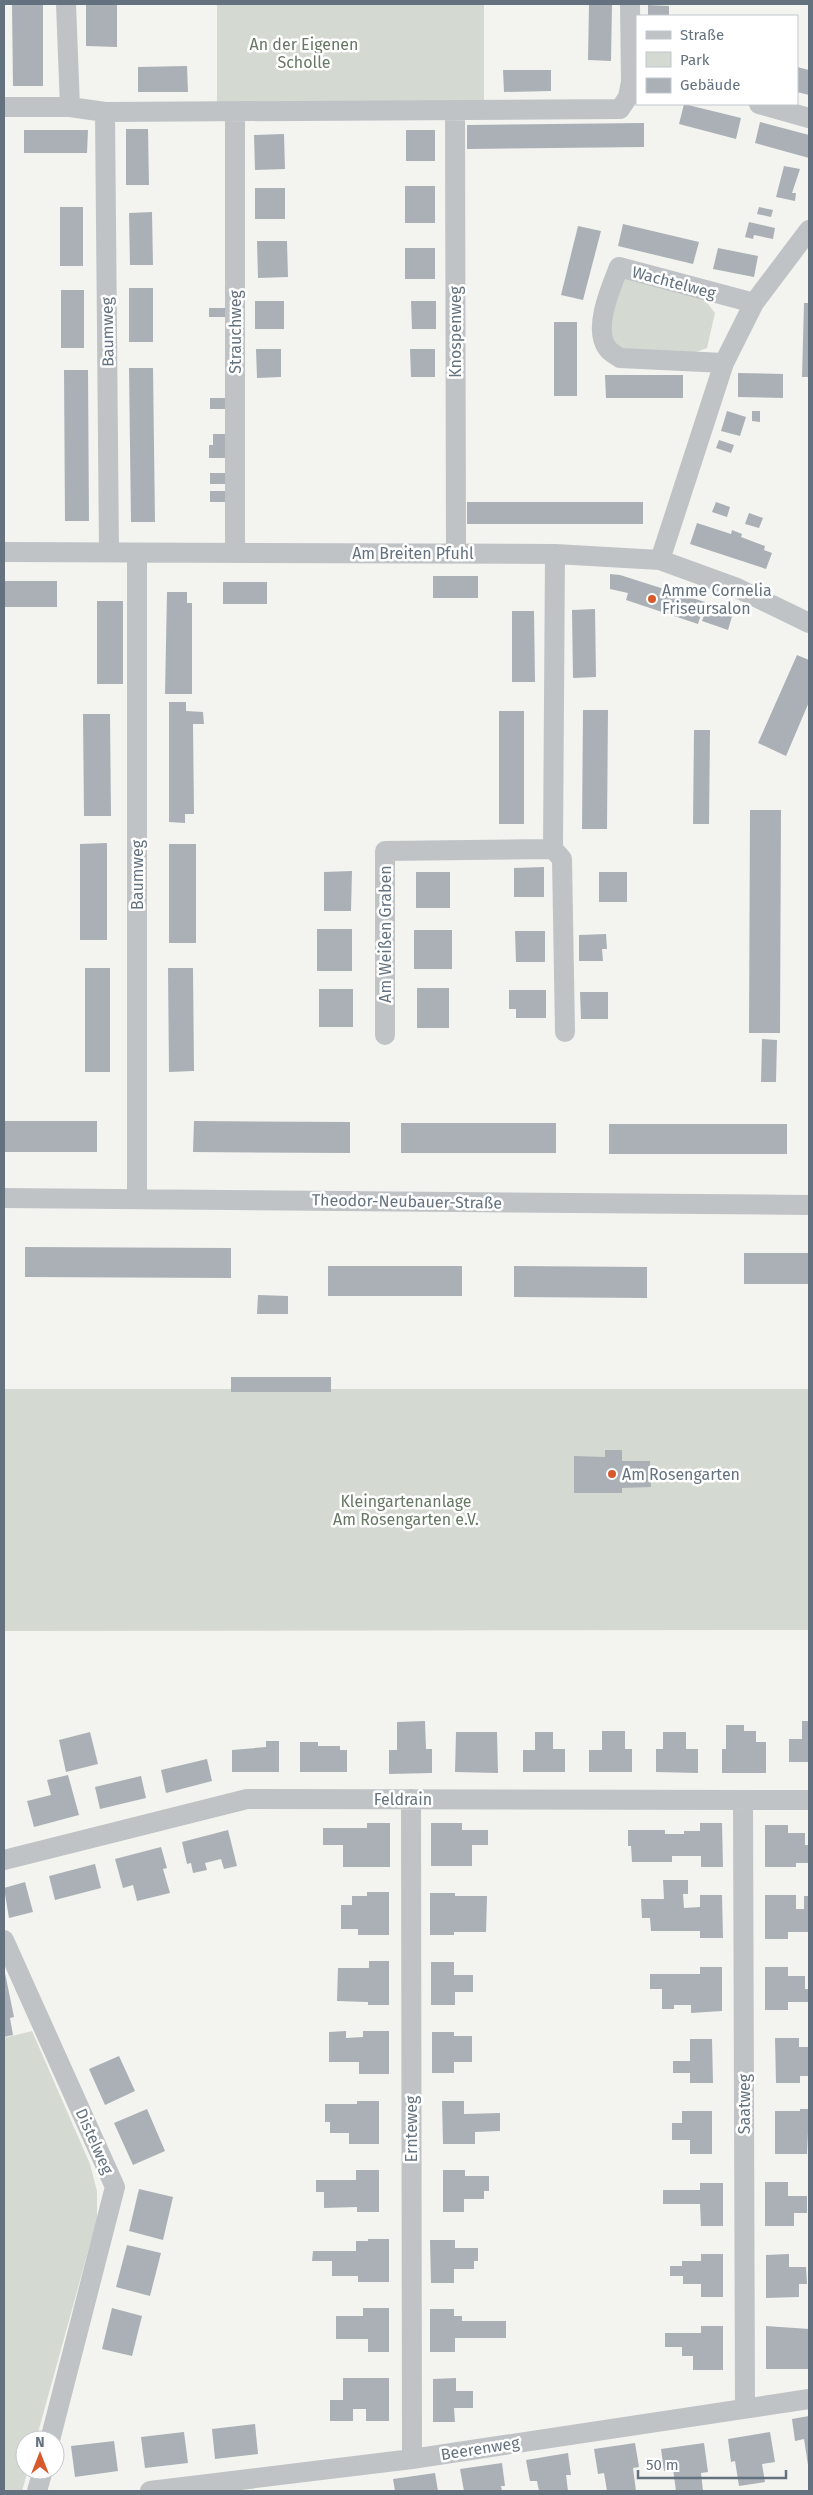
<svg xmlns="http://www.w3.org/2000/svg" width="813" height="2495" font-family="'Fira Sans',sans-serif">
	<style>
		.green { fill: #d4dad1 }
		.building { fill: #aab0b5 }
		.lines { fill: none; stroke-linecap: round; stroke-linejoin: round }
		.street { stroke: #bfc3c6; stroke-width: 20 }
		.poi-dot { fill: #d75a2c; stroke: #fff; stroke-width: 2 }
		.labels { text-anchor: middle; stroke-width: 5; stroke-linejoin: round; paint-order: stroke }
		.park-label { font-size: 16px; fill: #667763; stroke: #fff }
		.street-label { font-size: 16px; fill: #64727f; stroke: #fff }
		.poi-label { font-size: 16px; fill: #64727f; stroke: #fff; text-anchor: start }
	</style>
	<rect width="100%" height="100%" fill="#f3f4f0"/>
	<path class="green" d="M217 4H484V101L217 103Z
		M617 275 702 296 715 313 707 348 688 355 621 351 606 334Z
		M4 1389H809V1630L4 1631Z
		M32 2031 90 2164 97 2191V2219L36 2440H25V2470H28L22 2491H4V2038Z"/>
	<path class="building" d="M12 4H43V86H13Z
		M86 4H117V47L86 46Z
		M589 4H612L611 61 588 60Z
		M648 5 669 6V16H648Z
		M187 66 188 92H138V67Z
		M797 67 809 70V95L797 92Z
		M503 70H551V91L504 92Z
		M684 104 741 118 736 139 679 124Z
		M760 122 809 135V158L755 143Z
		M644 123V147L467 149V125Z
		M126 129H148L149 185H126Z
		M24 130H88L87 153H24Z
		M406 130H435V161H406Z
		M284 134 285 169 255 170 254 135Z
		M784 166 800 169 792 193H796L795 201 776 197Z
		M405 186H435V223H405Z
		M255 188H285V219H255Z
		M60 207H83V266H60Z
		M759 207 773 210 771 217 757 214Z
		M152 212 153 265H130L129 213Z
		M749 222 775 228 773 239 754 235 753 239 745 237Z
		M623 224 699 242 693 264 618 246Z
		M578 226 601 231 583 300 561 295Z
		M257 241H287L288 277 258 278Z
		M405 248H435V279H405Z
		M718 248 758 256 754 277 713 269Z
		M129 288H153V342H129Z
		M61 290H84V348H61Z
		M255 301H284V329H255Z
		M411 301H436V329H412Z
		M804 303H809V377H802Z
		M209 308H226V317H209Z
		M554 322H577V396H554Z
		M256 349H281V377L257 378Z
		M410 349H435V377H411Z
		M129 368H153L155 522H131Z
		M64 370H88L89 521H65Z
		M738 373 783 374V398L738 397Z
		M605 375H683V398H606Z
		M210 398H227V409H210Z
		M727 411 746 417 740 436 721 431Z
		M752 411H760V422L752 421Z
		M213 434H227L228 458H209V445H213Z
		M719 440 734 445 731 453 716 448Z
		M210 473H228V484H210Z
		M210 491H228V502H210Z
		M467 502H643V524H467Z
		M716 502 730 507 727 517 712 512Z
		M749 513 763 518 759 528 745 524Z
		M697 523 731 534 732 530 742 534 741 537 765 546 764 550 772 553 766 569 690 544Z
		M610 574 620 575 705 602 698 624 626 600 628 593 610 589Z
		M433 576H478V598H433Z
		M4 581H57V607H4Z
		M223 582H267V604H223Z
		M167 592H187V603H192V694H165Z
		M97 601H123V684H97Z
		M708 604 733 613 728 630 702 621Z
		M595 609 596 677 573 678 572 610Z
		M512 611H534L535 682H512Z
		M797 655 809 660V702L786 756 758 743Z
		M169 702H186V711L203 712 204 724H193L194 814H185V823L169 822Z
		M583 710H608L607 829H582Z
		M499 711H524V824H499Z
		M83 714H110L111 816H84Z
		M694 730H710L709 824H693Z
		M750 810H781L780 1033H749Z
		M107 843V940H80V844Z
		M169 844H196V943H169Z
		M544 867V897H514V868Z
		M352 871 351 911H324V872Z
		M416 872H450V908H416Z
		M599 872H627V902H599Z
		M317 929H352V971H317Z
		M414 930H452V969H414Z
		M515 931H545V962H516Z
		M606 934 607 949H602L603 961H579V935Z
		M85 968H110V1072H85Z
		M168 968H193L194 1071 169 1072Z
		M417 988H449V1028H417Z
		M319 989H353V1027H319Z
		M509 990H546V1018H516V1009H509Z
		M580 992H608V1019H581Z
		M762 1039 777 1040 776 1082H761Z
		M4 1121H97V1152H4Z
		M194 1121 350 1122V1153L193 1152Z
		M401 1123H556V1153H401Z
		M609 1124H787V1154H609Z
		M25 1247 231 1248V1278L25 1277Z
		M744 1253H809V1284H744Z
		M328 1266H462V1296H328Z
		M514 1266 647 1267V1298L514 1297Z
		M258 1295 288 1296V1314H257Z
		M231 1377H331V1392H231Z
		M605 1450H622V1461H650L651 1487 622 1488V1493H574V1456L605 1457Z
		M425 1721 426 1749H432V1773L389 1774V1750H397V1722Z
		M802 1721H809V1762H789V1739H802Z
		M726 1725H744V1731H756V1742H766V1773H722V1749H726Z
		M602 1731H625V1749H632V1772H589V1750H602Z
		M90 1732 98 1764 66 1772 59 1740Z
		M456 1732H497L498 1773 455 1772Z
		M535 1732H553V1749H565V1772H523V1750H535Z
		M663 1732H686V1749H698V1773L656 1772V1749H663Z
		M266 1741H279V1772H232V1750L266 1747Z
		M300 1742H318V1746H340V1750H347V1772H300Z
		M207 1759 212 1781 166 1793 161 1770Z
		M68 1775 79 1815 34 1827 27 1801 51 1795 47 1780Z
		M141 1776 146 1798 100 1809 95 1787Z
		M367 1823H390V1867H343V1845H323V1828H367Z
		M431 1823H462V1830H488V1845H472V1866H431Z
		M700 1823H722L723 1867H701V1856H672V1862H632L631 1846H628V1830H665V1834H684V1831H700Z
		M765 1825H788V1833H805V1845H809V1863H796V1867H765Z
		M228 1830 237 1866 224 1869 221 1859 205 1863 207 1870 193 1873 191 1863 187 1864 182 1842Z
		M161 1847 167 1868 163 1869 170 1893 137 1901 133 1885 123 1888 115 1859Z
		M95 1864 101 1888 55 1900 49 1876Z
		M663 1880H688V1894H683L684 1908 700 1907V1895H722L723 1938H700V1931H651L650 1918H642L641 1899H664Z
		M25 1882 33 1912 9 1918 4 1888Z
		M367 1892H389V1935H358V1929H341V1905H352V1896H367Z
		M430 1893H455V1896H487L486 1932H454V1935H430Z
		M765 1895H796V1909H804V1896H809V1932H788V1939H765Z
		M369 1961H389V2005H368V2002L337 2001 338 1968H369Z
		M431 1962H454V1975H473V1992H455V2005H431Z
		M700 1967H722V2011L691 2013V2005H674V2009H662V1989H650V1974H700Z
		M765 1967H788V1976H805V1989H809V2002H788V2010H765Z
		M5 1973 14 2017 10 2018 13 2035 4 2037Z
		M346 2031V2038L363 2037V2031H389V2074H359V2062H329V2032Z
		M432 2032H454V2036H472V2062H454V2073H432Z
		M775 2038H799V2047H809V2076H800V2083H776Z
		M690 2039H712L713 2083H690V2073H673V2061H690Z
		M119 2056 135 2091 105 2105 89 2069Z
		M357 2101H379V2144H349V2133H330V2122H325V2104H357Z
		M442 2101H464V2114L500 2113V2131L475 2132V2144H443Z
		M147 2109 165 2151 133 2165 114 2123Z
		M800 2109H809L807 2154H775V2111H800Z
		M682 2111H712V2154H690V2140H672V2123H682Z
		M356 2170H379V2212H357V2207L324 2208V2192H316V2180H356Z
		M443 2170H465V2176H489V2191H484V2199H464V2212H443Z
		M765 2182H788V2196H807V2213H794V2226H765Z
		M700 2183H723V2226H701L700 2204H663V2190H700Z
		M139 2189 173 2197 163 2240 129 2231Z
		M368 2239H389V2282H358V2276H332V2261H312L313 2251H356V2241H368Z
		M430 2240H455V2248H478V2261H474V2269H454V2283H431Z
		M127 2245 161 2253 150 2296 116 2287Z
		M701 2254H723V2297H701V2284H683V2276H670V2266H682V2261H701Z
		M789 2254V2267H806L807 2284H799V2297L766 2298V2255Z
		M112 2308 142 2316 132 2356 102 2349Z
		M363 2308H389V2352H368V2339H336V2316H363Z
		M430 2309H454V2316H462V2321H506V2338H455V2352H430Z
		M701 2326H723V2370H693V2356H682V2347H665V2333H701Z
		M766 2326 809 2329V2369H766Z
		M343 2378H389V2421H366V2409H353V2421H330V2400H343Z
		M456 2378V2391H473V2408H454L455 2422H433V2379Z
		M809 2416V2465H808L804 2439 795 2441 792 2419Z
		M255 2424 258 2454 215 2459 212 2429Z
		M184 2432 188 2463 145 2468 141 2437Z
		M770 2432 775 2462 762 2464 765 2482 739 2486 735 2461 731 2462 728 2439Z
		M114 2441 118 2471 75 2477 71 2446Z
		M635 2443 639 2467 633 2468 636 2491H607L604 2473 598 2474 594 2449Z
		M704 2443 708 2472 701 2473 703 2491H676L673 2469 664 2471 661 2449Z
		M568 2453 571 2475H566L568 2491H539L537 2481H530L526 2460Z
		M502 2463 505 2486H501L502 2491H464L460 2469Z
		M435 2473 438 2491H395L393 2479Z"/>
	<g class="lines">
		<path class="street" d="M66 4 70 107
			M759 104 809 118
			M4 107H70L105 112 620 109 628 97 631 82 630 4
			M455 111 456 553
			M105 112 109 552
			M724 363 620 358C616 355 611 353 608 349 592 330 611 287 619 267L754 303
			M4 552 555 554 660 560 737 588 809 623
			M137 553V1198
			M235 553V112
			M555 554 553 849 562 859 565 1032
			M660 560 724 363 754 303 809 230
			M385 1035V851L553 849
			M4 1198 809 1205
			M411 1799 412 2459
			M743 1800 745 2408
			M4 1860 247 1799 809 1800
			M4 1940 115 2187 50 2440
			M37 2491 43 2470
			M150 2491 412 2459 809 2399"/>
	</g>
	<g class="poi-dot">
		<circle cx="652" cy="599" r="5"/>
		<circle cx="612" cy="1474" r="5"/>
	</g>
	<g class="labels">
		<g class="park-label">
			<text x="304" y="50">An der Eigenen<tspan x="304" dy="18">Scholle</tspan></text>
			<text x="406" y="1507">Kleingartenanlage<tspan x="406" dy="18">Am Rosengarten e.V.</tspan></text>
		</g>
		<g class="street-label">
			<text transform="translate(674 282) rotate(15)" y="6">Wachtelweg</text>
			<text transform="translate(107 332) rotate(-91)" y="6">Baumweg</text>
			<text transform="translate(235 332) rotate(-90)" y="6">Strauchweg</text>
			<text transform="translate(455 332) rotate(-90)" y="6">Knospenweg</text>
			<text x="413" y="559">Am Breiten Pfuhl</text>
			<text transform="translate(137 875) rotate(-90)" y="6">Baumweg</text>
			<text transform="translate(385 934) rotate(-90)" y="6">Am Weißen Graben</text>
			<text transform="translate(407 1201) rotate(1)" y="6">Theodor-Neubauer-Straße</text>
			<text x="403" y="1805">Feldrain</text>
			<text transform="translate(744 2104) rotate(-90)" y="6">Saatweg</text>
			<text transform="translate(411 2129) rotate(-90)" y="6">Ernteweg</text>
			<text transform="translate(95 2141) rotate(66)" y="6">Distelweg</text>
			<text transform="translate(480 2448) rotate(-9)" y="6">Beerenweg</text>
		</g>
		<g class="poi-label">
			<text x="662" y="596">Amme Cornelia<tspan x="662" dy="18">Friseursalon</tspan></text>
			<text x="622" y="1480">Am Rosengarten</text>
		</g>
	</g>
	<rect width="813" height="2495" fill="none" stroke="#64727f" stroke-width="10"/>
	<rect x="636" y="15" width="162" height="90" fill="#ffffff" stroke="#c1c7cc"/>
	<rect x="646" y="31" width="25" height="8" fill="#bfc3c6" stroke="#c1c7cc"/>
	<text x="680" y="40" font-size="15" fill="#64727f">Straße</text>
	<rect x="646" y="52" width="25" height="15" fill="#d4dad1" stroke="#c1c7cc"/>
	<text x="680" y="65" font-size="15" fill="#64727f">Park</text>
	<rect x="646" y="78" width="25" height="15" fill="#aab0b5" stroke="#c1c7cc"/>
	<text x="680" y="90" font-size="15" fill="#64727f">Gebäude</text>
	<g transform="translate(40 2455)"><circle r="24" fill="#ffffff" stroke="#c1c7cc"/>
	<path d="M0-4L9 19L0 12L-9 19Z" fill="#d75a2c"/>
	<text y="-8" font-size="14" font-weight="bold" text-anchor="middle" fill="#64727f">N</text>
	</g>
	<path d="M638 2470v8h148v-8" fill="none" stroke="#64727f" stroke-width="2.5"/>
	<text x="646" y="2470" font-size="15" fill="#64727f" stroke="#ffffff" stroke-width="4" paint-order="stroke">50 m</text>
</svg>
